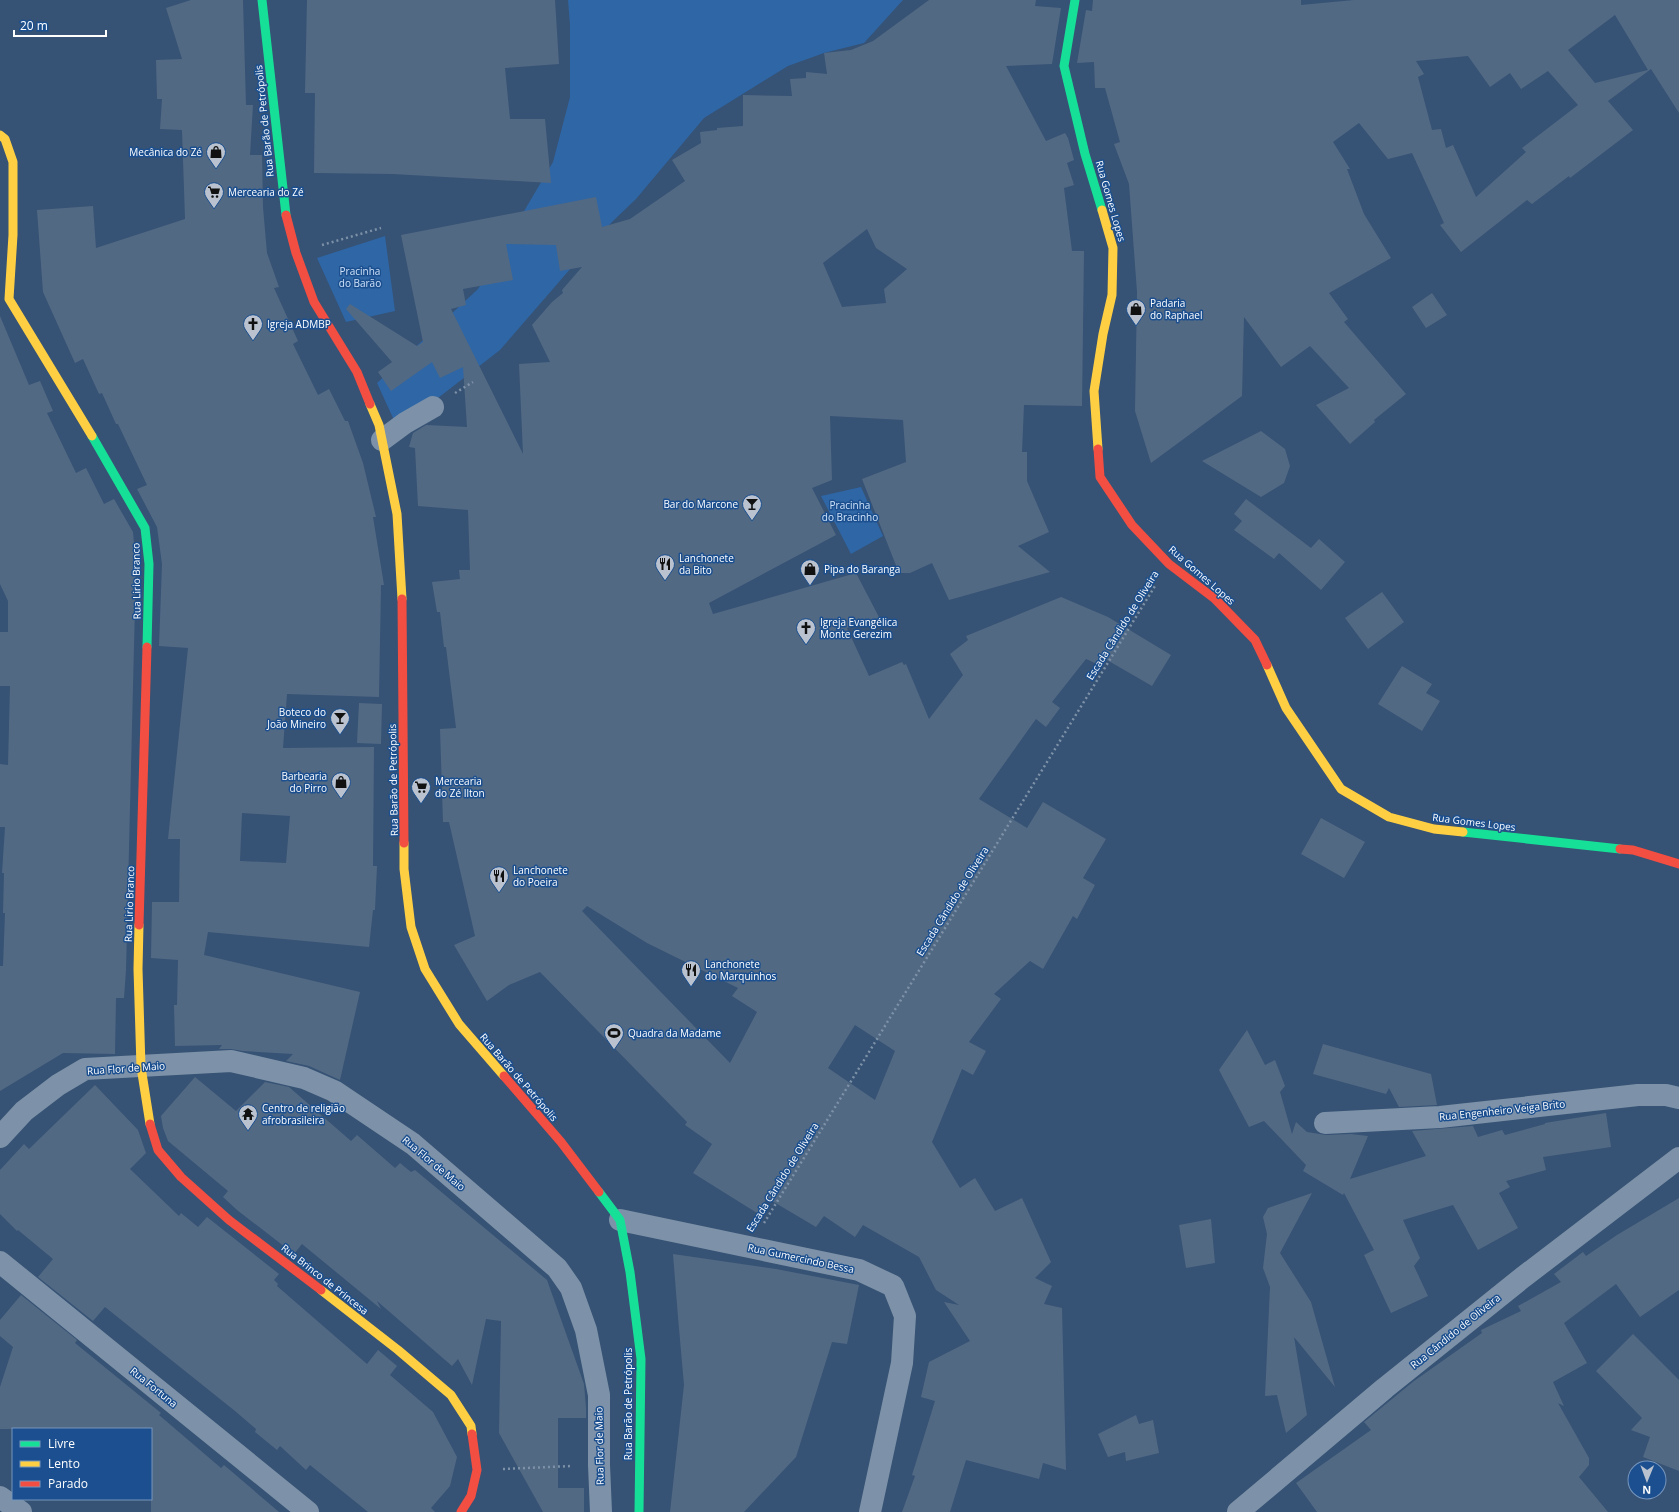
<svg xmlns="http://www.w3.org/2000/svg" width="1679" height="1512" font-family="'Open Sans',sans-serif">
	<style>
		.green { fill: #2f66a5 }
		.building { fill: #526984; fill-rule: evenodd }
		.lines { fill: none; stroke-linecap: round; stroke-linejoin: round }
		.path { stroke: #7d92a8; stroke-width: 2.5; stroke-dasharray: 2 3; stroke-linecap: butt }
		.street { stroke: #7d92a8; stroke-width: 22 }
		.fast { stroke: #16e098; stroke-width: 9 }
		.slow { stroke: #ffcf43; stroke-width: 9 }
		.jam { stroke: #f24e42; stroke-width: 9 }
		.labels { text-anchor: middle; stroke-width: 3; stroke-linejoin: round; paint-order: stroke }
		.street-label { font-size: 10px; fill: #fff; stroke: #1b4f8f }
		.poi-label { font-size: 10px; fill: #fff; stroke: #1b4f8f; text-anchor: start }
		.park-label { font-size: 10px; fill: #cfe3fa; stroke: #1b4f8f }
	</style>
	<rect width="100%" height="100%" fill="#365274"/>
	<path class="green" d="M568 0H903L864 43 824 53 788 66 704 118 636 199 613 221 584 251 578 260 500 350 398 429 377 383 478 289 553 162 570 97V25Z
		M385 236 395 311 346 322 317 258Z
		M861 487 883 536 851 554 821 496Z"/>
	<path class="building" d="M191 0H243L246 105H253L250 155H262L263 207 267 253 279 287 274 288 298 341 293 344 318 395 329 389 345 421H348L363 463 376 517H373L384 585H381L379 697 287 694 283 748 374 747 373 866H377L375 910H373L369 947 208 932 204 955 360 992 340 1080 309 1066 286 1061 293 1054 243 1051 231 1049H219L222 1045 175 1046 174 1005H177L178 960 151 958 152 902H179L180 839H168L188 648 159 646 162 564 157 527 137 489 147 485 118 424H116L102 393 99 394 83 359 75 363 43 292 37 210 93 206 96 248 185 219 182 130 160 129 162 99H157L156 60 182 59 166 8ZM242 813 290 816 286 863 240 861Z
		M307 0H555L559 64 505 68 510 119H545L551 183 393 174 314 173 315 93H305Z
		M929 0H1036L1035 6 1061 8 1052 64 1006 66 1046 141 1065 133 1068 138 1074 160 1067 163 1074 185 1064 188 1072 251H1084L1082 406 1024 405 1022 452H1027V481L1049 532 1018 546 1050 572 949 600 932 563 910 573H899L862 479 906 462 903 420 830 416 832 480 812 488 836 535 709 603 713 614 856 573 880 619 847 628 869 676 902 662 904 665 906 664 929 719 963 675 950 654 968 640 966 636 1061 597 1108 617 1171 655 1152 686 1100 656 1097 664 1086 659 1052 702 1060 708 1046 727 1036 719 979 799 1027 828 1043 802 1106 839 1083 878 1095 885 1077 919 1073 916 1043 969 1030 961 994 994 1001 999 969 1042 986 1051 973 1075 962 1069 932 1142 960 1188 975 1178 995 1211 1022 1198 1051 1262 1035 1278 1052 1286 1044 1304 1062 1308 1066 1470 1043 1463 1039 1479 966 1460 950 1512H902L915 1476 912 1475 935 1401 921 1397 929 1362 970 1341 944 1302 959 1305 936 1290 919 1257 863 1225 855 1237 824 1216 816 1227 767 1198 757 1213 693 1173 712 1144 685 1125 687 1122 540 972 509 985 487 1001 454 945 475 936 449 822H443L440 729 456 728 446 647H444L440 612H437L432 582 460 579 459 570H470L468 510 418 506 415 448 409 447 413 433 426 425 467 427 463 367 440 378 432 362 391 391 378 372 392 362 346 309 350 304 417 346 423 342 401 235 596 197 602 227 630 219 685 181 672 160 701 143 700 132 717 130V128L743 126V95L792 96 790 79 806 78V72L827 74 824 53 851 50 873 41ZM867 229 876 248 907 269 884 289 886 303 842 307 823 263ZM506 244 556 245 560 271 582 267 562 290 563 293 552 302 532 325 550 362 519 364 523 454 451 309 466 305 463 289 513 280ZM587 906 647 943 738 988 732 996 757 1012 730 1063 582 911ZM855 1025 895 1051 875 1100 828 1068Z
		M1093 0H1301V5L1354 0H1679V113L1651 69 1608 101 1633 130 1570 178 1569 176 1532 204 1527 200 1461 252 1440 225 1444 223 1412 153 1388 159 1359 123 1333 142 1350 169H1347L1364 214 1391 258 1329 293 1348 319 1344 322 1406 394 1374 420 1375 422 1350 444 1316 405 1349 388 1310 346 1281 367 1244 317 1242 396 1151 463 1135 411 1137 292 1129 184 1114 144 1120 142 1105 88H1095L1094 62 1077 63 1086 10 1092 11ZM1615 15 1648 70 1595 83 1568 50ZM1468 56 1490 87 1510 73 1521 89 1548 71 1578 105 1522 148 1526 152 1476 197 1453 145 1446 148 1441 129 1432 130 1418 77 1424 74 1416 61Z
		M1432 293 1447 315 1426 328 1412 307Z
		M0 316 29 385 40 381 53 411 47 413 76 473 86 468 104 504 114 499 133 532 136 565 126 970 124 998H116L115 1054 63 1053 0 1091V966H3L5 913H3L4 873H2L5 827H0V764L8 765 10 686H0V632H8V601L0 584Z
		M1261 431 1285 449 1290 466 1284 483 1261 497 1202 461Z
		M1246 499 1311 548 1319 539 1345 562 1321 590 1279 553 1274 559 1234 530 1242 521 1234 514Z
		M1382 592 1404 622 1368 649 1345 618Z
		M1402 666 1432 684 1426 693 1440 701 1422 731 1378 704Z
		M359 703 382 704 381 744 357 743Z
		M1321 818 1365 842 1344 878 1301 854Z
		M1247 1030 1265 1065 1275 1060 1285 1086 1280 1092 1292 1134 1296 1122 1307 1132 1326 1135 1351 1134 1368 1136 1350 1179 1426 1156 1412 1131 1473 1126 1478 1137 1502 1130 1505 1135 1545 1124V1123L1606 1113 1611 1147 1543 1157 1546 1170 1506 1181 1510 1187 1499 1193 1518 1228 1478 1250 1453 1205 1403 1220 1420 1258 1414 1266 1428 1296 1391 1313 1364 1255 1374 1250 1344 1193 1343 1195 1303 1171 1306 1165 1264 1121 1249 1127 1219 1070Z
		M1323 1044 1431 1074 1437 1105 1399 1107 1389 1088 1386 1094 1313 1074Z
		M195 1077 236 1111 265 1082 289 1087 351 1141 357 1135 395 1168 400 1163 411 1172 415 1170 547 1280 584 1384 586 1408V1418H558V1488H584V1512H543L499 1433 501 1321 486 1319 472 1385 458 1359 452 1366 377 1301 381 1309 302 1244 294 1254 237 1210 223 1197 228 1191 168 1141 163 1128 161 1116Z
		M95 1085 138 1130 146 1153 130 1169 179 1216 181 1213 198 1227 207 1217 279 1274 274 1280 278 1284 277 1286 367 1364 378 1350 397 1366 390 1375 433 1412 457 1457 450 1486 431 1508 435 1512H368L310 1465 306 1470 280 1446 277 1450 255 1432 256 1429 235 1411 105 1307 93 1321 38 1277 53 1259 18 1230 17 1231 0 1214V1170L24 1144 29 1149Z
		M1312 1193 1280 1253 1311 1302 1335 1387 1294 1337 1307 1415 1286 1433 1277 1395 1265 1396 1270 1287 1263 1268 1267 1234 1263 1217 1268 1208Z
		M1679 1198V1290L1640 1317 1616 1284 1564 1323 1587 1363 1553 1382 1564 1406 1558 1403 1589 1458V1465L1579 1477 1608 1512H1317L1296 1483 1371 1430 1364 1422 1414 1381 1482 1333 1481 1330 1521 1311 1518 1306 1561 1282 1554 1274 1583 1252 1586 1256 1617 1235Z
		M1211 1219 1215 1263 1186 1268 1179 1225Z
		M673 1254 776 1269 859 1285 847 1344 832 1342 796 1457 744 1512H670L684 1385 678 1317Z
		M21 1295 77 1340 75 1343 161 1413 159 1415 221 1468 224 1465 279 1512H151V1429H0V1387L13 1347 0 1336V1320Z
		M1633 1334 1679 1380V1471L1643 1457 1650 1437 1631 1430 1642 1418 1596 1371Z
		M1136 1415 1139 1424 1153 1420 1159 1453 1126 1461 1125 1452 1108 1457 1098 1434Z"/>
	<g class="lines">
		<path class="path" d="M322 245 381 228
			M455 393 473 382
			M764 1223 1155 586
			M503 1469 572 1466"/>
		<path class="street" d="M382 440 405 423 433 407
			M1325 1123 1440 1117 1638 1095H1666L1679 1098
			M0 1137 24 1111 58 1085 85 1069 231 1061 304 1078 334 1091 413 1144 557 1268 571 1288 586 1330 599 1395V1465L601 1512
			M620 1220 859 1270 893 1286 905 1316 902 1363 870 1512
			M0 1262 308 1512
			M0 1497 21 1512
			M1238 1512 1385 1388 1522 1278 1679 1158"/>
		<path class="fast" d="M262 0 286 215
			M1075 0 1064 66 1085 154 1102 210
			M92 436 145 528 149 564 147 647
			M1463 832 1620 849
			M599 1192 620 1220 630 1272 641 1359 639 1512"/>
		<path class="slow" d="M0 135 5 139 13 162V235L9 299 92 436
			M370 404 379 425 397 514 402 599
			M1098 449 1094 391 1103 334 1112 295 1113 248 1102 210
			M1267 665 1286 708 1341 789 1389 817 1434 829 1463 832
			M404 843V869L411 927 425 969 459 1024 504 1076
			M139 925 138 969 141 1067 150 1124
			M321 1290 398 1350 451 1395 471 1426 472 1434"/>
		<path class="jam" d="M286 215 296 253 314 302 357 372 370 404
			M1098 449 1100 477 1132 525 1169 564 1215 599 1255 640 1267 665
			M402 599 404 843
			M1620 849 1633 850 1679 864
			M139 925 147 647
			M504 1076 561 1142 599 1192
			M150 1124 158 1150 181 1177 229 1220 321 1290
			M461 1512 471 1496 477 1470 472 1434"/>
	</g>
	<defs>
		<symbol id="shop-pin" viewBox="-11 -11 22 30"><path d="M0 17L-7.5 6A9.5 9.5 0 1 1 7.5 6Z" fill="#b9c2ce" stroke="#1b4f8f"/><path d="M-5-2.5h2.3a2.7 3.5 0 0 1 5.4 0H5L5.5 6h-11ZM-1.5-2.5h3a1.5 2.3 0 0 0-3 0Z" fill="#111"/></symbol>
		<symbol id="supermarket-pin" viewBox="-11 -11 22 30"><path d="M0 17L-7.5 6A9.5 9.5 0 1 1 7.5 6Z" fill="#b9c2ce" stroke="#1b4f8f"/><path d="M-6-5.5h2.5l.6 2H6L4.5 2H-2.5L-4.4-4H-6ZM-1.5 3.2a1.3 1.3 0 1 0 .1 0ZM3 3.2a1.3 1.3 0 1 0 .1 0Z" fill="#111"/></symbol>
		<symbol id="church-pin" viewBox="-11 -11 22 30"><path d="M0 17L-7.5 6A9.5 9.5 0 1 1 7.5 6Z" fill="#b9c2ce" stroke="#1b4f8f"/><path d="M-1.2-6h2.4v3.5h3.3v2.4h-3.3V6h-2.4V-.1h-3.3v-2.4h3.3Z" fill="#111"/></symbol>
		<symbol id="bar-pin" viewBox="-11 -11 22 30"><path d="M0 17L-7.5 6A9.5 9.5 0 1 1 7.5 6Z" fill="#b9c2ce" stroke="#1b4f8f"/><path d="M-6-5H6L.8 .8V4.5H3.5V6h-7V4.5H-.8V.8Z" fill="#111"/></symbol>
		<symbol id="restaurant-pin" viewBox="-11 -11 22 30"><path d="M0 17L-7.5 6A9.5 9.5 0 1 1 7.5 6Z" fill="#b9c2ce" stroke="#1b4f8f"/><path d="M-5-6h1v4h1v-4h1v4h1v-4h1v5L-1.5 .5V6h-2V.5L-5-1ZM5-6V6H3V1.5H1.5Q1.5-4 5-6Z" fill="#111"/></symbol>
		<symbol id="stadium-pin" viewBox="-11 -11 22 30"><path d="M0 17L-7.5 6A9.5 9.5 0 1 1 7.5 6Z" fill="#b9c2ce" stroke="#1b4f8f"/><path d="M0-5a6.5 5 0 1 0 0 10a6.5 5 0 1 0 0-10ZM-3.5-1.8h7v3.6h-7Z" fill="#111"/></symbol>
		<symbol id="temple-pin" viewBox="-11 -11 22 30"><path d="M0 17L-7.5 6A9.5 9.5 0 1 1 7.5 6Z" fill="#b9c2ce" stroke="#1b4f8f"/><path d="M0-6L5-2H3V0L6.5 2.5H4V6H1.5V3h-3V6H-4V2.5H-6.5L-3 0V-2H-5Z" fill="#111"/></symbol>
	</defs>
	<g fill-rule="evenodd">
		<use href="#shop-pin" x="205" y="141" width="22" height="30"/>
		<use href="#supermarket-pin" x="203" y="181" width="22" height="30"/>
		<use href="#shop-pin" x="1125" y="298" width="22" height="30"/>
		<use href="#church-pin" x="242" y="313" width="22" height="30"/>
		<use href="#bar-pin" x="741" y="493" width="22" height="30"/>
		<use href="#restaurant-pin" x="654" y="553" width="22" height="30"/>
		<use href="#shop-pin" x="799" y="558" width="22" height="30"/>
		<use href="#church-pin" x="795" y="617" width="22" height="30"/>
		<use href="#bar-pin" x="329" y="707" width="22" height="30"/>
		<use href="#shop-pin" x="330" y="771" width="22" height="30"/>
		<use href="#supermarket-pin" x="410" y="776" width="22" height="30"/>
		<use href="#restaurant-pin" x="488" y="865" width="22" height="30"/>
		<use href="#restaurant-pin" x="680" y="959" width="22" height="30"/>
		<use href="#stadium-pin" x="603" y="1022" width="22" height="30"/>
		<use href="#temple-pin" x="237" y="1103" width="22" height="30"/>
	</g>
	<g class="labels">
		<g class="street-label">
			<text transform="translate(264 121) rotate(-96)" y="4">Rua Barão de Petrópolis</text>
			<text transform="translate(1111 201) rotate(74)" y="4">Rua Gomes Lopes</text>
			<text transform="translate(1202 575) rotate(41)" y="4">Rua Gomes Lopes</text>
			<text transform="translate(136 581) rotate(-91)" y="4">Rua Lirio Branco</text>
			<text transform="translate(1122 625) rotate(-58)" y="4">Escada Cândido de Oliveira</text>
			<text transform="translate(393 780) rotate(-91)" y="4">Rua Barão de Petrópolis</text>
			<text transform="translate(1474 822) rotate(7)" y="4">Rua Gomes Lopes</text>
			<text transform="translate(952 901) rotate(-58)" y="4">Escada Cândido de Oliveira</text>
			<text transform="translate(129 904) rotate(-88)" y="4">Rua Lirio Branco</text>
			<text transform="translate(126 1068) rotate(-4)" y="4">Rua Flor de Maio</text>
			<text transform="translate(519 1077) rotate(49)" y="4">Rua Barão de Petrópolis</text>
			<text transform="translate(1502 1110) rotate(-6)" y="4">Rua Engenheiro Veiga Brito</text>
			<text transform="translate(434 1163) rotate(40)" y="4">Rua Flor de Maio</text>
			<text transform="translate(782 1177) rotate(-58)" y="4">Escada Cândido de Oliveira</text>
			<text transform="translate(801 1258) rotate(12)" y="4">Rua Gumercindo Bessa</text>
			<text transform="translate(325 1279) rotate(38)" y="4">Rua Brinco de Princesa</text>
			<text transform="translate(1455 1331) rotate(-39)" y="4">Rua Cândido de Oliveira</text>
			<text transform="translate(154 1387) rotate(39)" y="4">Rua Fortuna</text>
			<text transform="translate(628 1404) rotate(-90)" y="4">Rua Barão de Petrópolis</text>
			<text transform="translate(599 1446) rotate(-91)" y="4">Rua Flor de Maio</text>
		</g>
		<g class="poi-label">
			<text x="202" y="156" text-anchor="end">Mecânica do Zé</text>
			<text x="228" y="196">Mercearia do Zé</text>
			<text x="1150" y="307">Padaria<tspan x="1150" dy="12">do Raphael</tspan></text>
			<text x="267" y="328">Igreja ADMBP</text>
			<text x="738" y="508" text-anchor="end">Bar do Marcone</text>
			<text x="679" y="562">Lanchonete<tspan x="679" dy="12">da Bito</tspan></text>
			<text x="824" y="573">Pipa do Baranga</text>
			<text x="820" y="626">Igreja Evangélica<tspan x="820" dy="12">Monte Gerezim</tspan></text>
			<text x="326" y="716" text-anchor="end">Boteco do<tspan x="326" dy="12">João Mineiro</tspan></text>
			<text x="327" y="780" text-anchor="end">Barbearia<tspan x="327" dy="12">do Pirro</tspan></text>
			<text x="435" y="785">Mercearia<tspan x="435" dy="12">do Zé Ilton</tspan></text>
			<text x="513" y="874">Lanchonete<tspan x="513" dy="12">do Poeira</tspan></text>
			<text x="705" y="968">Lanchonete<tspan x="705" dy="12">do Marquinhos</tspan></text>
			<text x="628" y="1037">Quadra da Madame</text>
			<text x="262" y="1112">Centro de religião<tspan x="262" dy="12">afrobrasileira</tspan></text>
		</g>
		<g class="park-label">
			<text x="360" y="275">Pracinha<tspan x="360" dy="12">do Barão</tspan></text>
			<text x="850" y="509">Pracinha<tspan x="850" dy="12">do Bracinho</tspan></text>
		</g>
	</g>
	<rect x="12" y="1428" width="140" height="72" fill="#1b4f8f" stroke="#7695bc"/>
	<rect x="20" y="1441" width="20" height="6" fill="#16e098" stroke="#7695bc"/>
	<text x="48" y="1448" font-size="12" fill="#ffffff">Livre</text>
	<rect x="20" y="1461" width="20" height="6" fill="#ffcf43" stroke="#7695bc"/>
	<text x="48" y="1468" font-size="12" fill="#ffffff">Lento</text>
	<rect x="20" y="1481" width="20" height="6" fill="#f24e42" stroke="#7695bc"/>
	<text x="48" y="1488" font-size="12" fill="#ffffff">Parado</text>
	<g transform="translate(1647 1480) rotate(181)"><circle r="19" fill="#1b4f8f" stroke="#7695bc"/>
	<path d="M0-3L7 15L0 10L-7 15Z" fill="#b9c2ce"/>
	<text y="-6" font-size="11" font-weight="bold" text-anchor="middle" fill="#ffffff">N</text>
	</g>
	<path d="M14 30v6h92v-6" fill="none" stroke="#ffffff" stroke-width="2"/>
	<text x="20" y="30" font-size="12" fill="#ffffff" stroke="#1b4f8f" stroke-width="3" paint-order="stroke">20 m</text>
</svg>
